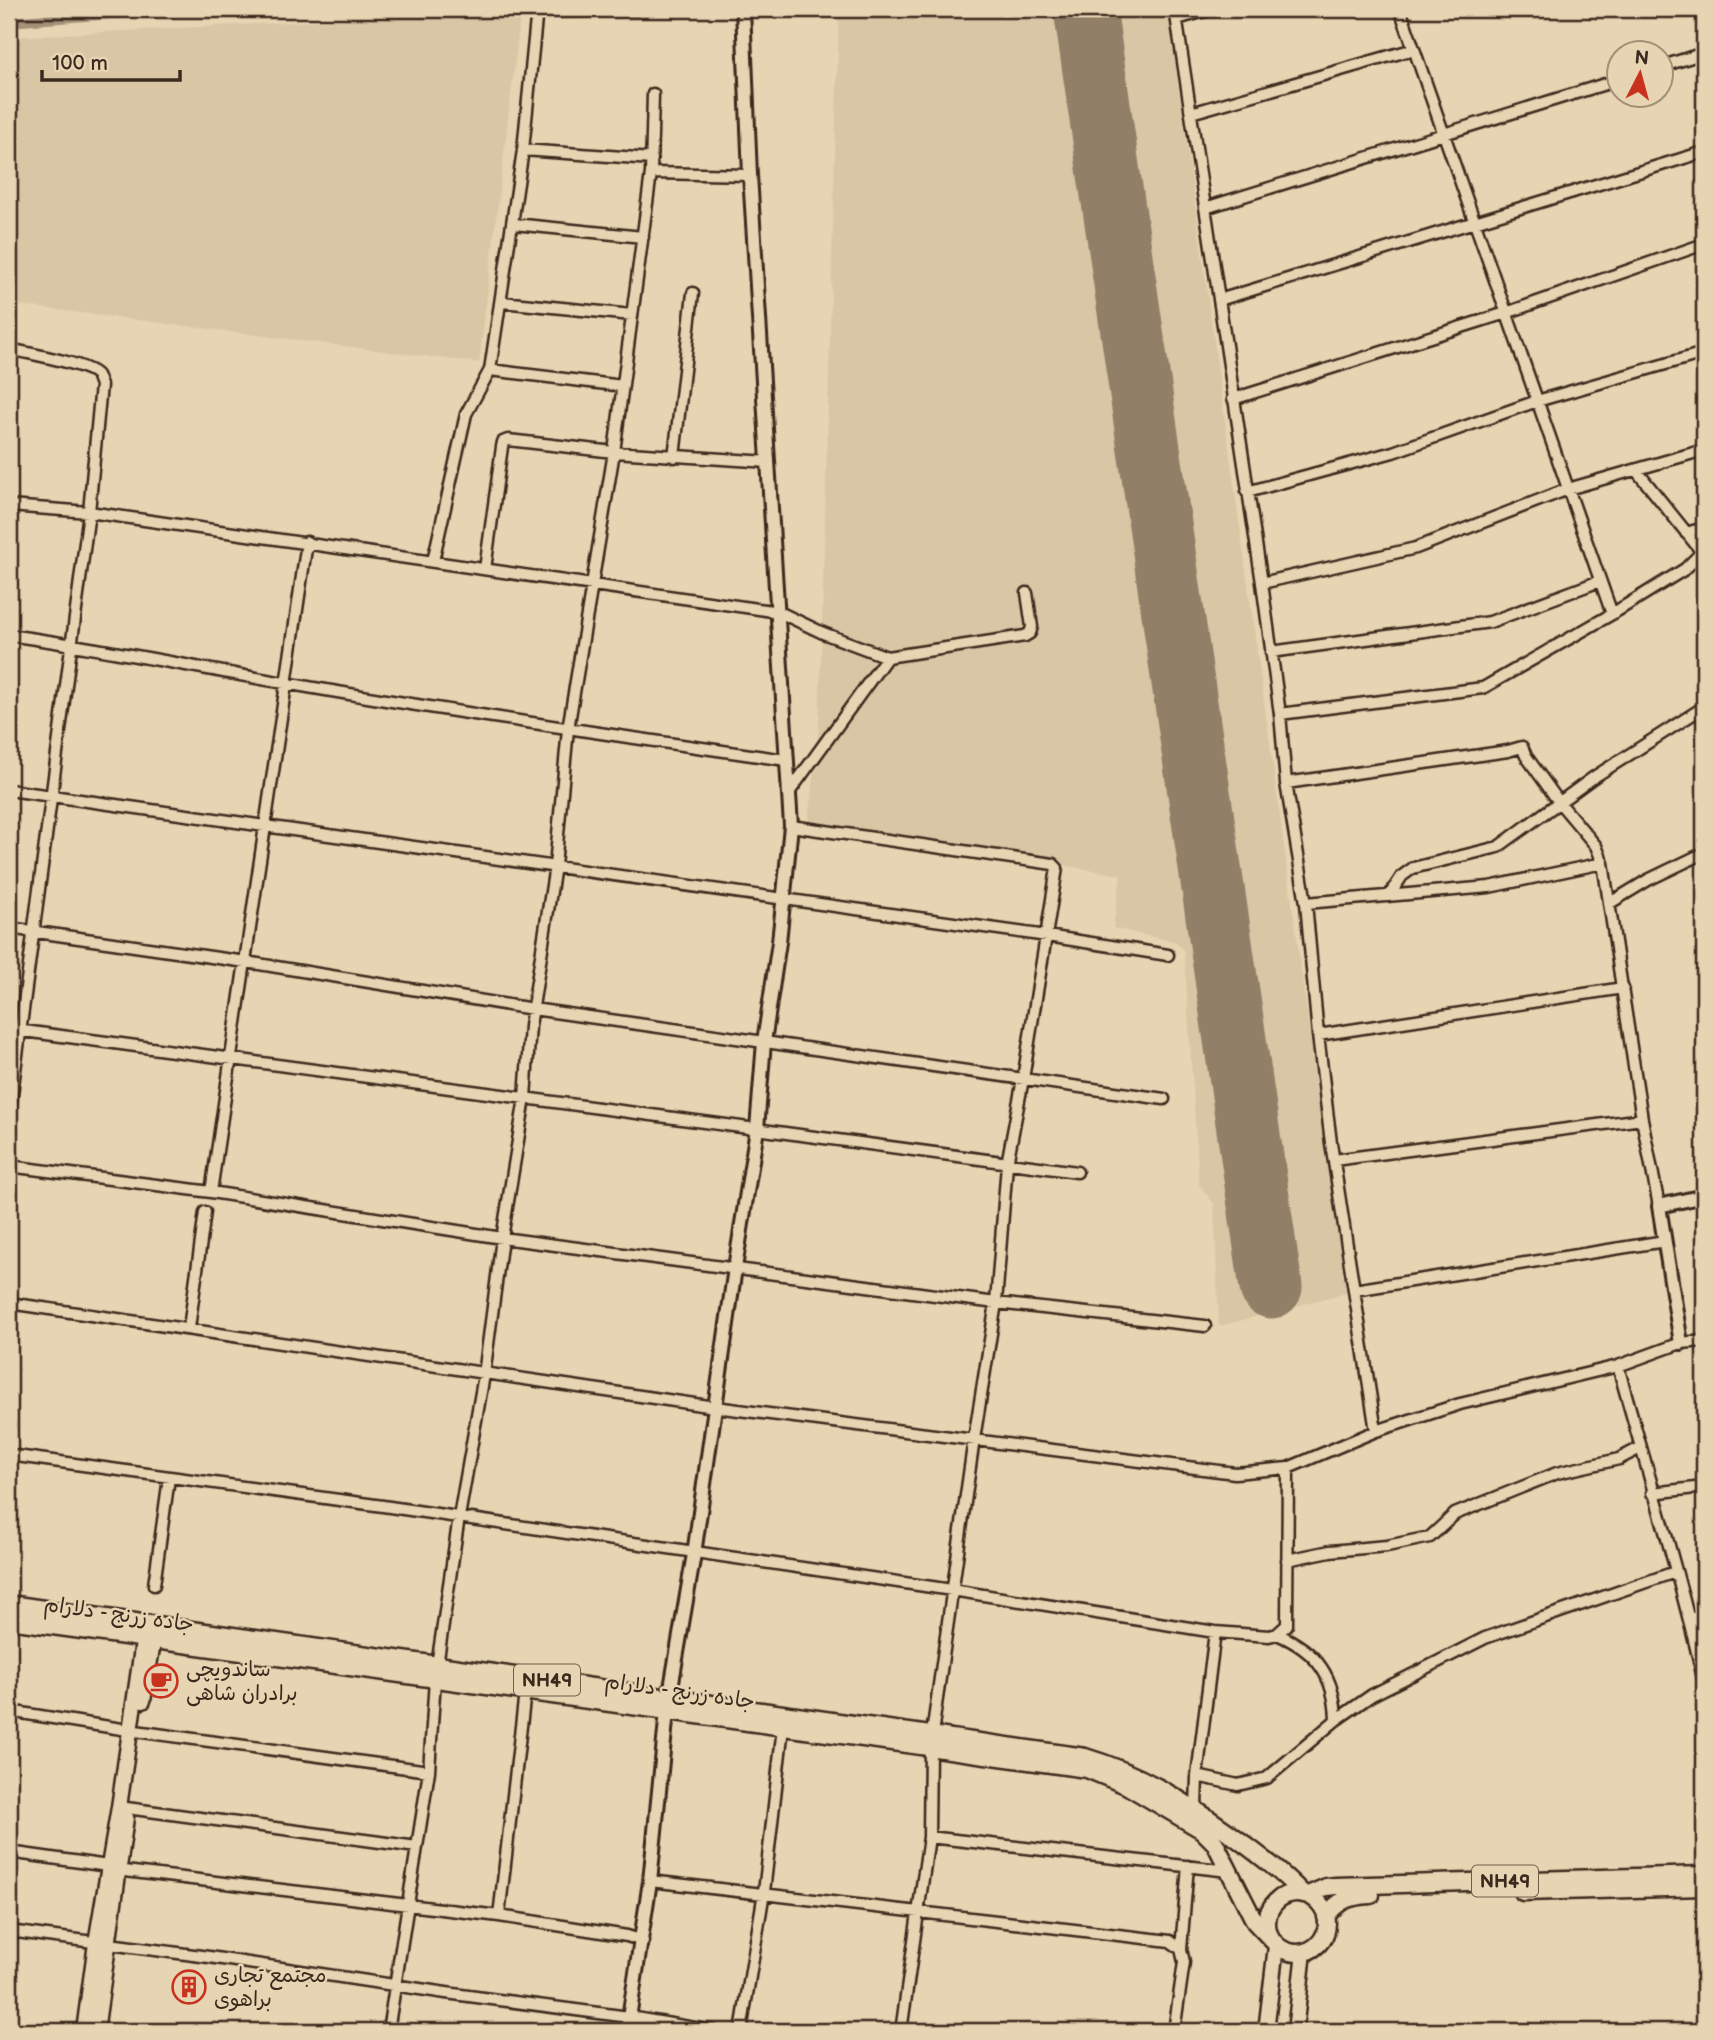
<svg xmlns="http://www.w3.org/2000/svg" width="1713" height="2040" font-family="'Balsamiq Sans','Playpen Sans Arabic',sans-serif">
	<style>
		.built { fill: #d9c6a5 }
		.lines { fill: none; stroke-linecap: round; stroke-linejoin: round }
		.canal { stroke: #a39178; stroke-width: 10 }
		.runway { stroke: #917f68; stroke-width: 63 }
		.minor-casing { stroke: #3b2a1e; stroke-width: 15 }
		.tertiary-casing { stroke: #3b2a1e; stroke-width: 18 }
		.secondary-casing { stroke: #3b2a1e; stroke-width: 19 }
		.trunk-casing { stroke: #3b2a1e; stroke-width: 21 }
		.minor { stroke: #e7d4b2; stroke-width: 10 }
		.tertiary { stroke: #e7d4b2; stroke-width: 12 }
		.secondary { stroke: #e7d4b2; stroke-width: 14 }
		.trunk { stroke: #e7d4b2; stroke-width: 16 }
		.labels { text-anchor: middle; stroke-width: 5; stroke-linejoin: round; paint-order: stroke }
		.shield { fill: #e7d4b2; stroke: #6f5d4a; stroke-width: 2 }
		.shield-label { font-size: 19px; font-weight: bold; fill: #3b2a1e }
		.street-label { font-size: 21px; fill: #3b2a1e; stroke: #e7d4b2 }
		.poi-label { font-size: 21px; fill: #3b2a1e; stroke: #e7d4b2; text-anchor: start }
	</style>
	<rect width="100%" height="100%" fill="#e7d4b2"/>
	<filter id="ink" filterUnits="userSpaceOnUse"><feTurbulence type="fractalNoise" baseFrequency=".0143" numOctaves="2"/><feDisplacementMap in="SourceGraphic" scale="14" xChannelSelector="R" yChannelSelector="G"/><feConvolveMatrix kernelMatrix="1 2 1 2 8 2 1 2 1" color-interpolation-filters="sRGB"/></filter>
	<g filter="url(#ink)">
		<path class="built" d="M839 9H1168L1346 1293 1219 1326 1214 1204 1199 1184 1184 951 1176 942 1113 928 1121 875 808 823 819 728Z
			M521 10 479 363 9 304V37Z"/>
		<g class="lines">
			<path class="canal" d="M9 22 148 11 264 9"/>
			<path class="runway" d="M1085 9 1271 1287"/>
			<defs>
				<path id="minor" d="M1175 9 1262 583 1280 714 1286 783 1306 903 1318 1035 1331 1143 1376 1431
					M1400 9 1612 614
					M537 12 637 9
					M1177 19 1212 9
					M1660 67 1704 53
					M1191 113 1414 49
					M523 150 652 159
					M651 173 750 175
					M1205 208 1618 80
					M514 224 643 237
					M1219 300 1704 152
					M502 302 632 315
					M9 349C26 353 86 363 97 375 98 376 100 384 101 385L89 512 9 1116
					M490 370 623 386
					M1233 399 1506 313 1704 244
					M674 457 693 293
					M1636 470 1702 552
					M1247 492 1393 452 1537 401 1704 353
					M9 506 89 512 779 612 823 633 887 657
					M1686 533 1704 528
					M433 561 466 414 490 370 523 150 537 9
					M485 569 502 447 503 442 508 440 614 452 769 462
					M1262 583 1416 548 1568 489 1704 450
					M9 635C101 648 193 667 285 683 451 712 619 736 786 760
					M1271 652 1490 622 1600 581
					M1280 714 1483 688 1612 614 1685 569 1702 552 1704 555
					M1286 783 1508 751 1522 747 1526 756 1559 802 1596 846 1603 863 1642 1119 1659 1206
					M9 790 1047 936 1168 955
					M788 794 887 657 1025 636 1030 633 1032 627 1027 593
					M791 826 1053 864 1057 868 1023 1079 1007 1164 996 1303 974 1439 930 1748 929 1837 901 2031
					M1389 896 1402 876 1413 868 1498 847 1594 777 1704 707
					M1306 903 1489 887 1603 863
					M1610 903 1648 880 1704 853
					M9 928 246 962 533 1009 1164 1099
					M9 1029 1077 1172
					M1318 1035 1623 988
					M1334 1160 1642 1119
					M9 1166 211 1192 502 1238 996 1303 1205 1326
					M211 1192 307 542
					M1354 1290 1665 1241
					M9 1303 715 1407 1235 1473 1288 1468 1376 1431 1460 1404 1618 1366 1681 1343 1704 1341
					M189 1328 205 1212
					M1618 1366C1647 1471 1680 1576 1704 1682
					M9 1455 383 1506 952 1590 1215 1632 1269 1636 1277 1634 1287 1625 1288 1468
					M1652 1493 1704 1487
					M1287 1560 1330 1551 1387 1546 1430 1537 1455 1514 1557 1473 1619 1459 1640 1448
					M154 1585 169 1478
					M1690 1618H1704
					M1277 1634C1317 1651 1335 1677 1336 1720
					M9 1711 128 1730 429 1771
					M1197 1776 1238 1785 1267 1778 1336 1720 1372 1695 1485 1638 1675 1572
					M119 1807 417 1847
					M1196 1809 1197 1776 1215 1632
					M929 1837 1229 1871
					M9 1852 108 1866 125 1871 499 1916 627 1936 643 1941
					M650 1881 1170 1941 1181 1949 1184 1962 1174 2031
					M499 1916 525 1692
					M9 1931 209 1957 446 1993 629 2017 713 2031
					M1181 1949 1188 1866
					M388 2031 429 1771 435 1679 459 1517 484 1375 502 1238 525 1098 530 1026 555 866 568 729 614 452 651 173 653 94
					M741 2031 764 1892 783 1727"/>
				<path id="tertiary" d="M1681 1343 1659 1206 1704 1196
					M627 2031 650 1881 667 1711 694 1554 735 1268 757 1129 764 1042 779 942 791 826 750 175 743 9"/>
				<path id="secondary" d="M143 1701 155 1631
					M84 2031 96 1943 119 1807 145 1628
					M96 2031 126 1818
					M1266 2031 1276 1946
					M1295 2031 1304 1952"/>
				<path id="trunk" d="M9 1604 1085 1757C1139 1773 1183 1800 1228 1832 1255 1852 1280 1870 1303 1894
					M9 1620 1087 1769 1126 1785 1202 1830 1215 1843 1255 1922 1272 1940
					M1523 1892 1704 1887
					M1267 1923a30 30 0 1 1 60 0a30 30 0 1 1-60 0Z
					M1308 1895 1326 1887 1336 1886 1704 1875
					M1326 1917C1338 1899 1351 1896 1371 1895"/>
			</defs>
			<use href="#minor" class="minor-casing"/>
			<use href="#tertiary" class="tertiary-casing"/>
			<use href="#secondary" class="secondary-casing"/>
			<use href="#trunk" class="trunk-casing"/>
			<use href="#minor" class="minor"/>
			<use href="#tertiary" class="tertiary"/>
			<use href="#secondary" class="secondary"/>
			<use href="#trunk" class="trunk"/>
		</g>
	</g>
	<defs>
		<symbol id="cafe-ring" viewBox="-11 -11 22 22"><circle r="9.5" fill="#e7d4b2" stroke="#c8321e" stroke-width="1.5"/><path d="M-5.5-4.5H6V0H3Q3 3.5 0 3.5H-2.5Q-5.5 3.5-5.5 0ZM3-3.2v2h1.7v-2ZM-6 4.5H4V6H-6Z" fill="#c8321e"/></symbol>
		<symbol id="building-ring" viewBox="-11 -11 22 22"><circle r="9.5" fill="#e7d4b2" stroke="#c8321e" stroke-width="1.5"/><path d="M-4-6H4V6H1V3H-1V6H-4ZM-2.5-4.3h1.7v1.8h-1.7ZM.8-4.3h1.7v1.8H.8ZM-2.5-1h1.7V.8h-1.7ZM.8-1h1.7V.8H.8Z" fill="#c8321e"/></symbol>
	</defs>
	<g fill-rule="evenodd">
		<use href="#cafe-ring" x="142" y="1662" width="38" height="38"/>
		<use href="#building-ring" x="170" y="1968" width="38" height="38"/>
	</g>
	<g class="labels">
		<g class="shield">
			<rect x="514" y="1664.5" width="66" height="31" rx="5"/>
			<rect x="1472" y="1865.5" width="66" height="31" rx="5"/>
		</g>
		<g class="shield-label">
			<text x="547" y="1687">NH49</text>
			<text x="1505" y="1888">NH49</text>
		</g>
		<g class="street-label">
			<text transform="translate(119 1614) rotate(8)" y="7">جاده زرنج - دلارام</text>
			<text transform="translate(680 1691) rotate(8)" y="7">جاده زرنج - دلارام</text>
		</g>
		<g class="poi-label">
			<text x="186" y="1676">ساندویچی<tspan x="186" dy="24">برادران شاهی</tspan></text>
			<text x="214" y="1982">مجتمع تجاری<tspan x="214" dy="24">براهوی</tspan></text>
		</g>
	</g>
	<rect width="1713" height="2040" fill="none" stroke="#e7d4b2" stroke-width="35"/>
	<rect x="18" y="18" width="1678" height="2005" fill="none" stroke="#3b2a1e" stroke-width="2.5" filter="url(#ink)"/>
	<g transform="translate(1640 74) rotate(6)"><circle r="33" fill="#e7d4b2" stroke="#a29077" stroke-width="2"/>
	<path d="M0-5L12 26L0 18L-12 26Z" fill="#c8321e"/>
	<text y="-10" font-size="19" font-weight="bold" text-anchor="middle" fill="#3b2a1e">N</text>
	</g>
	<path d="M42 70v10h138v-10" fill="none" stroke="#3b2a1e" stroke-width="3.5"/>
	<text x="52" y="70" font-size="21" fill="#3b2a1e" stroke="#e7d4b2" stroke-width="5" paint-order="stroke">100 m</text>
</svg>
